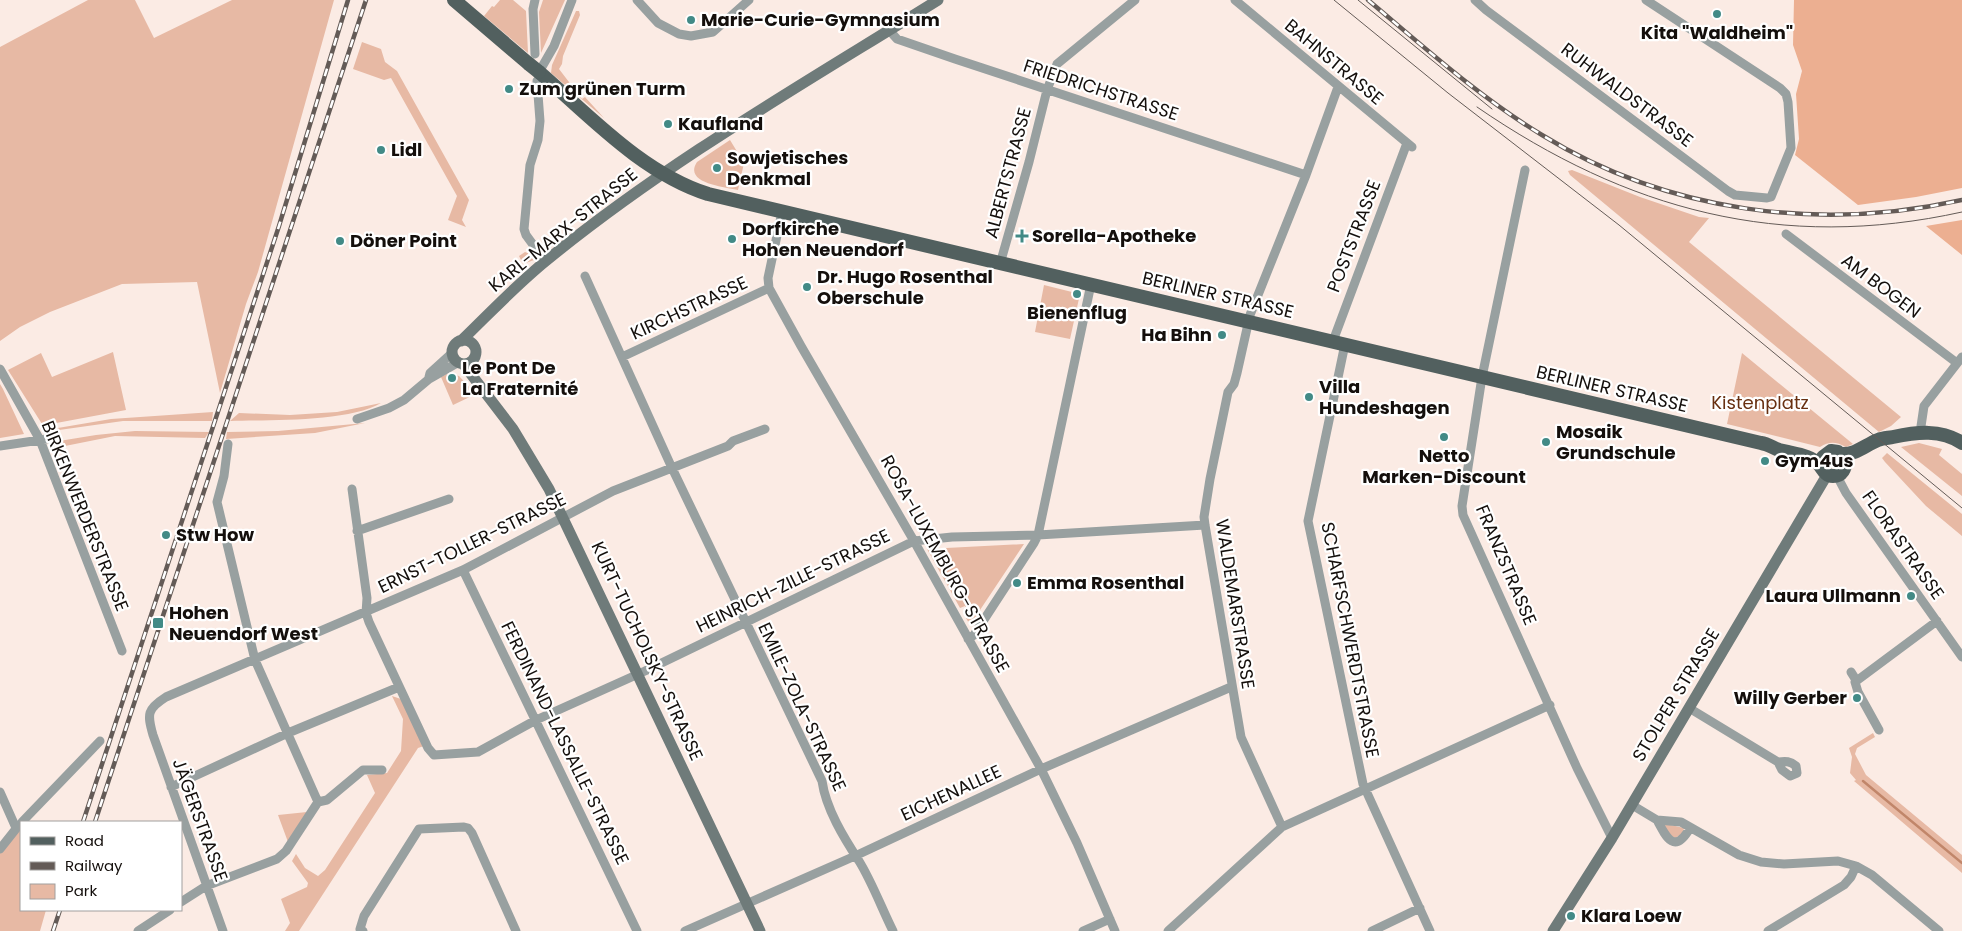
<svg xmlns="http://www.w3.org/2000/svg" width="1962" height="931" font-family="Poppins,sans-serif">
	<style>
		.green { fill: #e7b9a4 }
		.forest { fill: #ecaf91 }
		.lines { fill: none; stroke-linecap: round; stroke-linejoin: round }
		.stream { stroke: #c1866a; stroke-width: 2.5 }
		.minor { stroke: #98a0a0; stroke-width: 9 }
		.secondary { stroke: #6f7b7a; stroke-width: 11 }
		.primary { stroke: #52605f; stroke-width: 14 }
		.tram { stroke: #645b57; stroke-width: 1 }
		.rail-casing { stroke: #645b57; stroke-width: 4.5 }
		.rail { stroke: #fff; stroke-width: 2.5; stroke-dasharray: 8; stroke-linecap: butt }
		.primary-bridge { stroke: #52605f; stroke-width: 14 }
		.poi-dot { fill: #428a86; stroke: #fff; stroke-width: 2 }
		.labels { text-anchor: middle; stroke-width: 4.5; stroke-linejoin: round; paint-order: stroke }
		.poi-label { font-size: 18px; font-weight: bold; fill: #140f0c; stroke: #fff; text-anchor: start }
		.street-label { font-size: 18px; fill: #140f0c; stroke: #fff }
		.park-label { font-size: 18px; fill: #683011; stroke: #fff }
	</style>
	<rect width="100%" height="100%" fill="#fbebe4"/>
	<path class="green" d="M88 0H135L154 38 232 0H334L258 272 246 304 220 393 197 282 122 284 50 312 20 327 0 341V47Z
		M500 0H513L526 11 528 53 484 16 492 6 494 7Z
		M543 0H565L541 53 539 12Z
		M576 11H579L580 15 563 56 562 64 559 69 582 99 585 97 604 118 551 73 552 65Z
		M362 42 381 49 385 62 397 71 469 200 462 220 466 227 448 220 457 196 391 78 384 80 353 69Z
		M730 140 744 163 738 190C724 187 683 183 697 162Z
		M1572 170 1640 197 1699 217 1709 218 1689 242 1901 417 1891 426 1879 432 1570 175 1568 171Z
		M525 252 530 254 534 260 523 264 519 256Z
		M1044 285 1080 294 1070 339 1035 332Z
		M113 352 126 410 51 424H42L8 370 41 353 52 377Z
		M1742 353 1853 444 1846 447C1836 442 1830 441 1820 447L1727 424Z
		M449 373 459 376 476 394 453 405 441 377Z
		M0 384 3 389 24 434 0 438Z
		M381 403C349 422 269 420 230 421L239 413 290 415 337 412Z
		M213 412 212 421H123L45 432 46 430 111 419Z
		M365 423 315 433 226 439 227 432 278 431Z
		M135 431 209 432 205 438 115 436 55 448 53 445V442L96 435Z
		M1919 443 1942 449 1939 455 1962 474V496L1901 447Z
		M1887 453 1962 514V536L1926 506 1885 462 1882 458Z
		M1024 544 970 625 966 618 970 615 965 606 960 608 927 549Z
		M392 696 401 699 424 746 418 748 299 931H285L290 923 281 899 307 887 308 883 292 861 296 854 305 868 318 876 325 870 375 793 367 775 387 773 401 751 403 719Z
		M1873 733 1875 737 1857 748 1855 754 1866 775 1962 855V873L1854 781 1856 780 1850 773 1852 757 1849 748Z
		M307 812 288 842 278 815Z
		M1666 824 1684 828 1683 833 1674 839 1664 827Z
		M20 828 21 910H46L40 931H0V852Z"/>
	<path class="forest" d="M1794 0H1962V188L1916 197 1858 205 1795 155 1799 139 1796 94 1802 71 1793 45Z
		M1962 220V255L1926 226Z"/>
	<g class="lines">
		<path class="stream" d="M1863 781 1962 863"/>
		<path class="minor" d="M535 0 533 9 535 54
			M637 0 658 23 679 34 691 36 713 32 749 0
			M1235 0 1412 147
			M1475 0 1486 10 1728 191 1735 195 1767 198 1771 197 1791 148 1788 102 1786 94 1780 88 1646 0
			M889 30 897 39 955 59 1306 175
			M539 72 554 46 572 0
			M537 81 540 121 538 140 530 165 524 229 526 235 545 261
			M1525 170 1482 377 1462 506 1463 515 1577 768 1612 838
			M782 212 768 278 769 288 801 346 914 541 1041 769 1077 843 1115 931
			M1786 234 1957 363
			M1000 264 1029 162 1047 90 1057 64 1135 0
			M585 276 672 468 822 781C826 809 844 838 859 861 872 882 882 909 893 931
			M1333 341 1407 143
			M1345 344 1308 521 1363 784 1430 931
			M622 357 769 288
			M0 369 40 440 122 651
			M429 377 430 373 452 353
			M357 419 389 408 404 400 429 379 457 363
			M1920 433 1924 406 1962 357
			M0 446 53 438
			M1837 476 1846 493 1962 657
			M352 489 367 598 366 613 369 622 428 748 434 755 478 752 536 720 645 671 914 541 952 537 1038 535 1205 525
			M357 531 449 499
			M463 570 637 931
			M968 639 974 635 1034 543 1038 535 1091 284
			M1851 672 1856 680
			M1689 708 1778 762 1782 770 1790 776 1797 773 1796 766C1790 761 1786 761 1778 762
			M1879 730 1858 692 1855 682 1937 621
			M171 787 288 733 399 687
			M0 792 16 828
			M318 802 327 800 363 770H382
			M1632 805 1657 820 1681 822 1739 855 1761 862 1784 864 1838 861 1856 866 1872 875 1939 931
			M1657 820C1667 839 1675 854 1690 828
			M22 822 100 741
			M1282 827 1241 737 1205 525 1204 517 1210 479 1228 392 1234 384 1237 373 1250 315 1306 175 1338 87
			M0 849 19 825
			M181 902 206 886 277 859 286 851 318 802 255 660 217 502 224 476 228 444
			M138 931 170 910
			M223 931 153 735C147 714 147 709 166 697L463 570 613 491 728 446 733 441 765 429
			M363 931 360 929 364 916 419 829 464 827 468 828 472 833 516 931
			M685 931 855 856 1041 769 1231 687
			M1083 931 1110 919
			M1168 931 1282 827 1550 705
			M1372 931 1420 908
			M1768 931 1844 885 1851 877 1856 866"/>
		<path class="secondary" d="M452 352a12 12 0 1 1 24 0a12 12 0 1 1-24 0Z
			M461 341C490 313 516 285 547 260 668 161 805 83 938 0
			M464 365 513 429 549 489 760 931
			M1553 931 1612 838 1827 475"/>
		<path class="primary" d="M454 0 529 64
			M539 72C590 116 642 173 708 194L1761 443C1768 444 1773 448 1779 450 1791 453 1807 455 1816 462 1823 466 1823 476 1833 476 1842 476 1846 468 1845 460L1838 452 1831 451 1823 457 1821 465
			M1841 454C1856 455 1865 445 1878 440 1883 438 1888 438 1893 437 1917 432 1941 429 1962 443"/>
		<path class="tram" d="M1334 0 1448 93 1619 225 1962 508
			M1358 0 1492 109
			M1477 107C1627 210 1781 252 1962 212"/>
		<defs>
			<path id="rail" d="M1368 0C1424 47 1479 97 1542 135 1667 212 1819 232 1962 200
				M83 822 279 226 348 0
				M95 822 366 0
				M53 931 60 910"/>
		</defs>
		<use href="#rail" class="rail-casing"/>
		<use href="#rail" class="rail"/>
		<path class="primary-bridge" d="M529 64 539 72"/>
	</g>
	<g class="poi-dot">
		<circle cx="1717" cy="14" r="5"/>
		<circle cx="691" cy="20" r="5"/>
		<circle cx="509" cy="89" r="5"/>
		<circle cx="668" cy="124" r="5"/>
		<circle cx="381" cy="150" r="5"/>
		<circle cx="717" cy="168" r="5"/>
		<path d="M1019.5 228.5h5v5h5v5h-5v5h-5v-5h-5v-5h5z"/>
		<circle cx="732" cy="239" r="5"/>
		<circle cx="340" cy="241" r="5"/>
		<circle cx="807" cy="287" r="5"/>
		<circle cx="1077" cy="294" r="5"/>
		<circle cx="1222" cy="335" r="5"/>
		<circle cx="452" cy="378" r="5"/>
		<circle cx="1309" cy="397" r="5"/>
		<circle cx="1444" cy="437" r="5"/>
		<circle cx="1546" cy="442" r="5"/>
		<circle cx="1765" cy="461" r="5"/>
		<circle cx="166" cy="535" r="5"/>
		<circle cx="1017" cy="583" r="5"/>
		<circle cx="1911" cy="596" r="5"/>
		<rect x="152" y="617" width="12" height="12" rx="2.5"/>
		<circle cx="1857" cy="698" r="5"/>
		<circle cx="1571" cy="916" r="5"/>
	</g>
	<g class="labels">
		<g class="poi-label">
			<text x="701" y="26">Marie-Curie-Gymnasium</text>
			<text x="1717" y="39" text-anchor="middle">Kita "Waldheim"</text>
			<text x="519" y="95">Zum grünen Turm</text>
			<text x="678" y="130">Kaufland</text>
			<text x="391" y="156">Lidl</text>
			<text x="727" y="164">Sowjetisches<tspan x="727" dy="21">Denkmal</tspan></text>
			<text x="742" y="235">Dorfkirche<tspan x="742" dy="21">Hohen Neuendorf</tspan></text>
			<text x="1032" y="242">Sorella-Apotheke</text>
			<text x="350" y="247">Döner Point</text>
			<text x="817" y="283">Dr. Hugo Rosenthal<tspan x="817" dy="21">Oberschule</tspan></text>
			<text x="1077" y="319" text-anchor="middle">Bienenflug</text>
			<text x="1212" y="341" text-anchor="end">Ha Bihn</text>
			<text x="462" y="374">Le Pont De<tspan x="462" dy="21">La Fraternité</tspan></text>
			<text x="1319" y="393">Villa<tspan x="1319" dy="21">Hundeshagen</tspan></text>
			<text x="1556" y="438">Mosaik<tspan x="1556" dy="21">Grundschule</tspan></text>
			<text x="1444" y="462" text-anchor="middle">Netto<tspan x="1444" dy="21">Marken-Discount</tspan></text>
			<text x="1775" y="467">Gym4us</text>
			<text x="176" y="541">Stw How</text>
			<text x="1027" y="589">Emma Rosenthal</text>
			<text x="1901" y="602" text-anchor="end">Laura Ullmann</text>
			<text x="169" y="619">Hohen<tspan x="169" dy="21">Neuendorf West</tspan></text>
			<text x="1847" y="704" text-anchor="end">Willy Gerber</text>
			<text x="1581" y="922">Klara Loew</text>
		</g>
		<g class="street-label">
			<text transform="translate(1334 62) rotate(40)" y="6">BAHNSTRASSE</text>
			<text transform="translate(1101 90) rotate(18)" y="6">FRIEDRICHSTRASSE</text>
			<text transform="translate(1627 95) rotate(37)" y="6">RUHWALDSTRASSE</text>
			<text transform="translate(1008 173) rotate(-75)" y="6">ALBERTSTRASSE</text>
			<text transform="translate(563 230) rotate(-39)" y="6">KARL-MARX-STRASSE</text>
			<text transform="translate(1354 236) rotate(-69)" y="6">POSTSTRASSE</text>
			<text transform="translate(1881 286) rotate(37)" y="6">AM BOGEN</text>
			<text transform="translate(1218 295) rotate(13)" y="6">BERLINER STRASSE</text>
			<text transform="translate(689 308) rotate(-25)" y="6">KIRCHSTRASSE</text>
			<text transform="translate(1612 389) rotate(13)" y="6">BERLINER STRASSE</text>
			<text transform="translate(85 516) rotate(68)" y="6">BIRKENWERDERSTRASSE</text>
			<text transform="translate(472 543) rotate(-26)" y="6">ERNST-TOLLER-STRASSE</text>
			<text transform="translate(1903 545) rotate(55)" y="6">FLORASTRASSE</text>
			<text transform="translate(945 564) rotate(61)" y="6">ROSA-LUXEMBURG-STRASSE</text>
			<text transform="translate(1506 565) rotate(67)" y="6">FRANZSTRASSE</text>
			<text transform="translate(793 581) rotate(-26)" y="6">HEINRICH-ZILLE-STRASSE</text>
			<text transform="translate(1235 604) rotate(81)" y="6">WALDEMARSTRASSE</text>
			<text transform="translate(1350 640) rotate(79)" y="6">SCHARFSCHWERDTSTRASSE</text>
			<text transform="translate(647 651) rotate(65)" y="6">KURT-TUCHOLSKY-STRASSE</text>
			<text transform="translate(1676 695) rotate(-59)" y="6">STOLPER STRASSE</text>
			<text transform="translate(802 707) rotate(65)" y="6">EMILE-ZOLA-STRASSE</text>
			<text transform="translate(565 743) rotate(64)" y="6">FERDINAND-LASSALLE-STRASSE</text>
			<text transform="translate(951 793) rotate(-25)" y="6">EICHENALLEE</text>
			<text transform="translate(200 820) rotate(70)" y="6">JÄGERSTRASSE</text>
		</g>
		<g class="park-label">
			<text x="1760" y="409">Kistenplatz</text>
		</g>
	</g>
	<rect x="20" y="821" width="162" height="90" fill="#ffffff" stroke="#a19f9e"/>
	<rect x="30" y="837" width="25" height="8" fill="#52605f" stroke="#a19f9e"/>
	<text x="65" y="846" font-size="15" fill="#140f0c">Road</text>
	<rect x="30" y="862" width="25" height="8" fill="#645b57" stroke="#a19f9e"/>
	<text x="65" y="871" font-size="15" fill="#140f0c">Railway</text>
	<rect x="30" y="884" width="25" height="15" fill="#e7b9a4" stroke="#a19f9e"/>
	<text x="65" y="896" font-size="15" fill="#140f0c">Park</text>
</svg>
